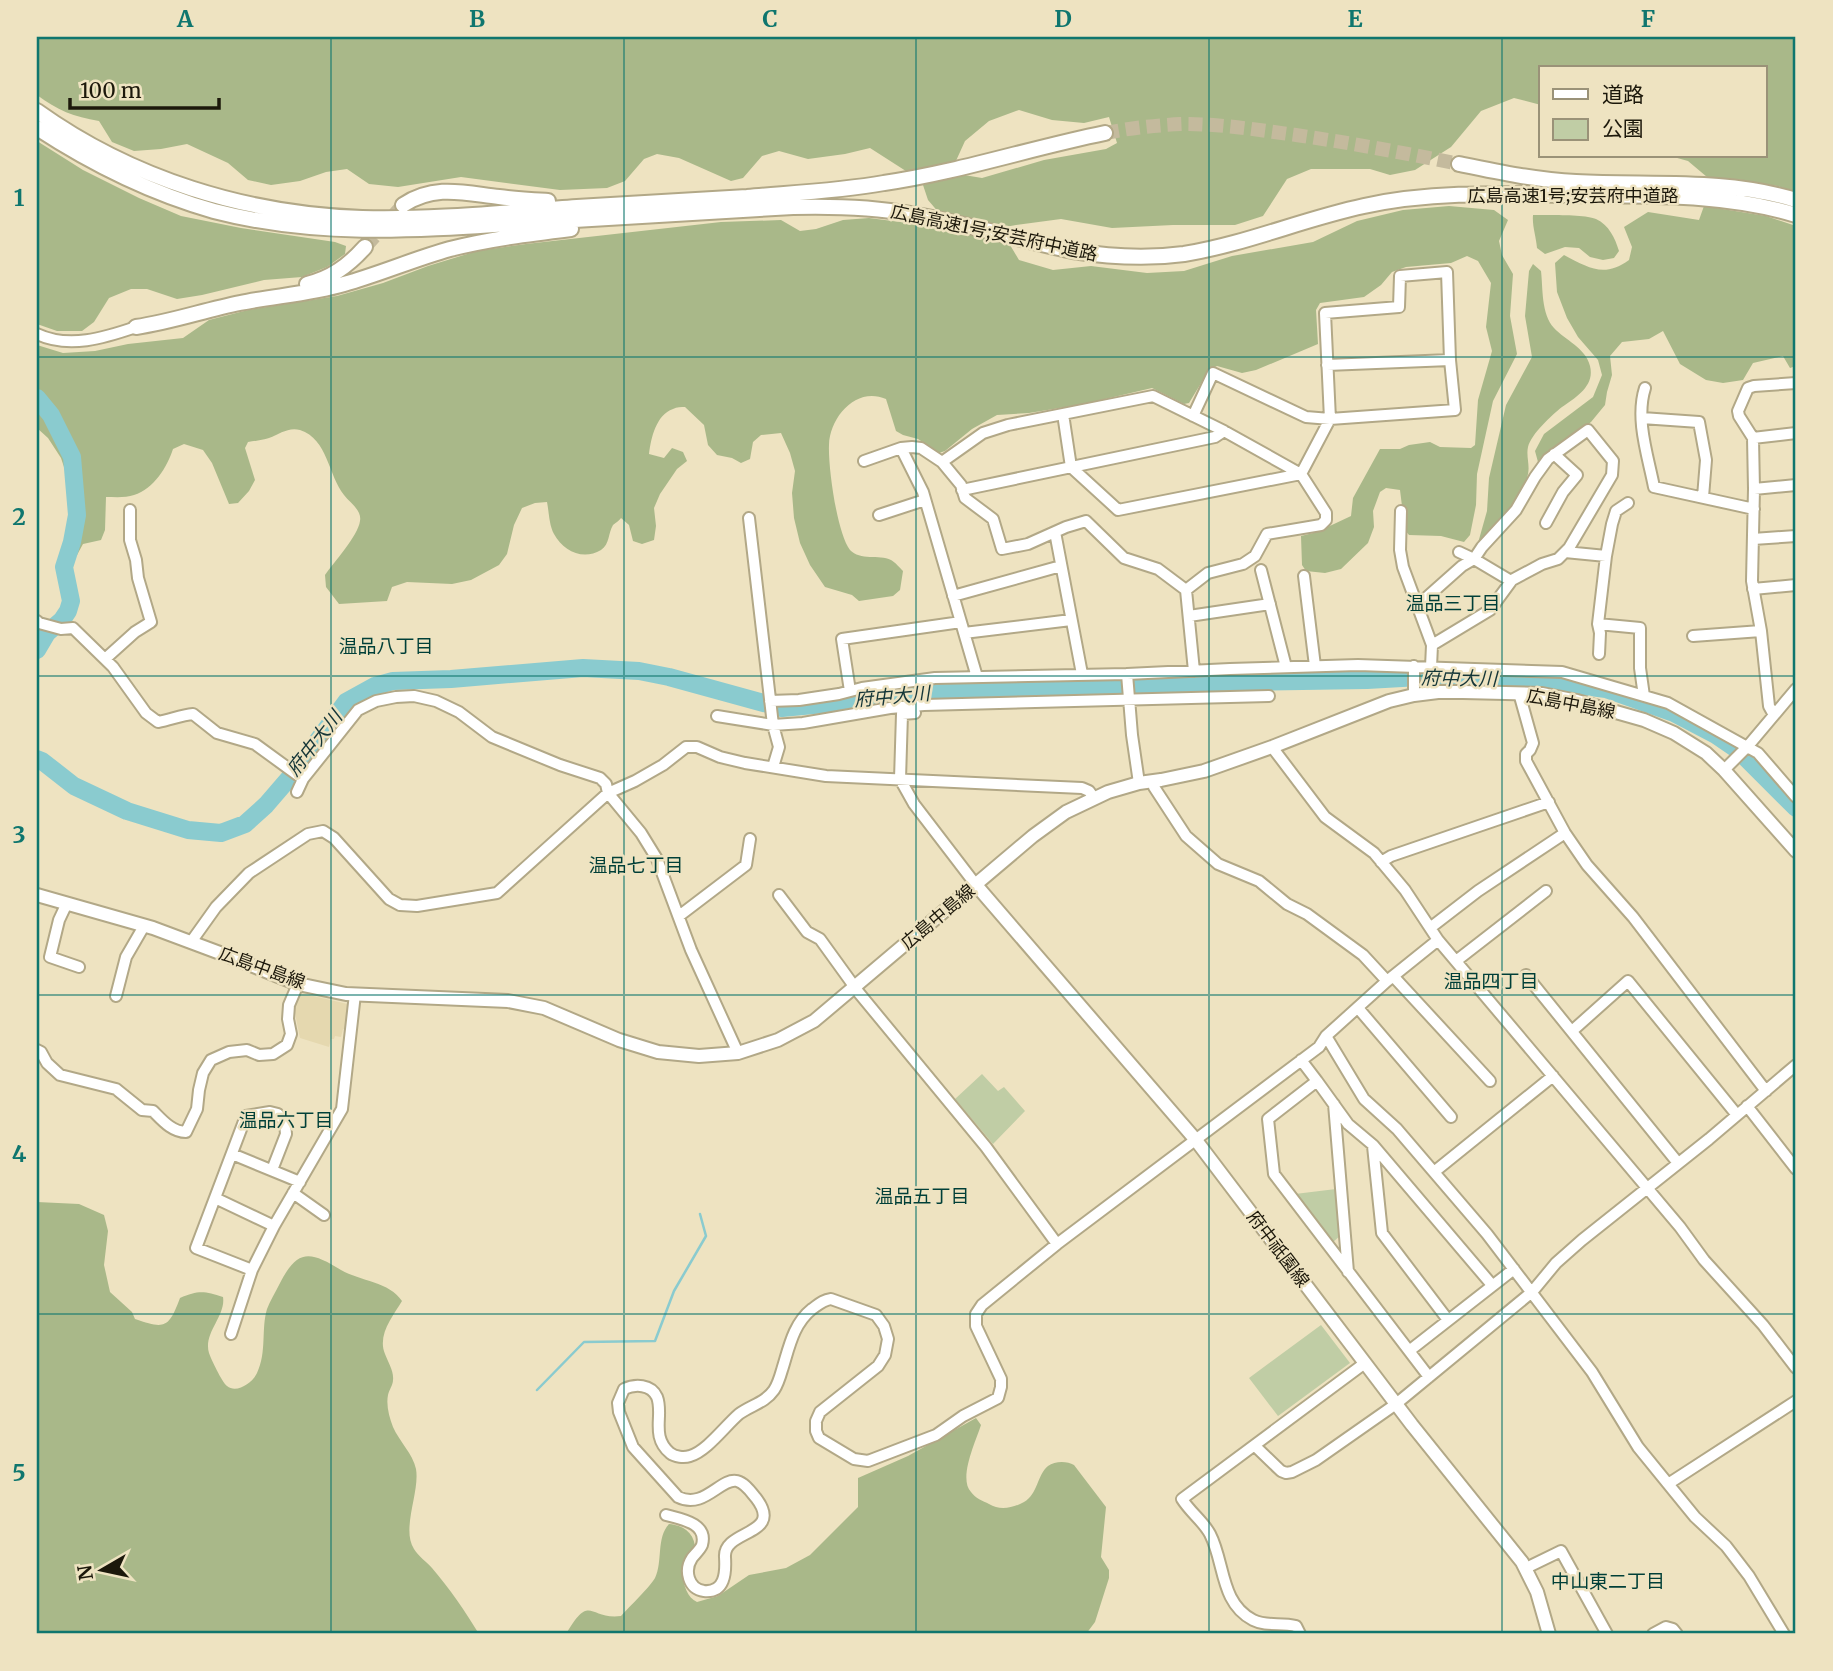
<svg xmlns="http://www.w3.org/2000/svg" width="1833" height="1671" font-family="Merriweather,'Noto Sans JP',serif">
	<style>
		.built { fill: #e5d8af }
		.green { fill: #c0cda5 }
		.forest { fill: #a9b889 }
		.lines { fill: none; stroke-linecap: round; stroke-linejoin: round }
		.stream { stroke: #8acbcf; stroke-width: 2.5 }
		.river { stroke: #8acbcf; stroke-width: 18 }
		.highway-tunnel { stroke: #c4ba9d; stroke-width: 14; stroke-dasharray: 14 7; stroke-linecap: butt }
		.minor-casing { stroke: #b2a887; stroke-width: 14 }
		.major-casing { stroke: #b2a887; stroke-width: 16 }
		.highway-casing { stroke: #b2a887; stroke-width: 18 }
		.minor { stroke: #fff; stroke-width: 10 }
		.major { stroke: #fff; stroke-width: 12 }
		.highway { stroke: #fff; stroke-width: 14 }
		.grid { fill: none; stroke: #0f766e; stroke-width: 2; stroke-opacity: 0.55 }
		.labels { text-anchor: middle; stroke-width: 5; stroke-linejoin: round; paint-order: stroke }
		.street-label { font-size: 18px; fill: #1c180b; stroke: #eee3c1 }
		.neighbourhood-label { font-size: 19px; fill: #003f38; stroke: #eee3c1 }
		.water-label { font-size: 19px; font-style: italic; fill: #153638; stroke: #eee3c1 }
		.neatline { fill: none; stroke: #0f766e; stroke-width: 2.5 }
		.grid-label { font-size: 23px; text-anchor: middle; font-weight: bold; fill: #0f766e }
	</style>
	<rect width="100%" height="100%" fill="#eee3c1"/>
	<path class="built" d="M300 993 352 1005 349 1030 343 1029 341 1037 335 1036 334 1039H331L329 1047 300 1038 295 1013V1006Z"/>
	<path class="green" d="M982 1074 998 1091 1004 1087 1025 1111 993 1144 955 1099Z
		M1336 1189 1341 1235 1332 1243 1295 1194Z
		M1321 1325 1350 1363 1278 1416 1249 1378Z"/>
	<path class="forest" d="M37 37H1796V192L1777 186 1742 180 1707 177 1688 161 1670 156H1765V68H1541V105L1514 98 1481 111 1451 147 1415 170 1390 175 1370 169H1311L1287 179 1263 216 1235 225H1173L1112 228 1061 219 1016 225 1000 228 940 214 928 200 923 185 958 174 982 178 1044 160 1106 149 1117 143 1109 117 1084 123 1052 120 1019 110 989 121 965 141 955 163 909 173 870 148 845 154 808 159 779 151 762 156 743 178 731 181 679 158 657 154 644 159 625 181 607 188 560 190 461 177 398 187 369 184 347 169 326 172 300 181 271 185 248 180 228 163 187 144 161 149 134 151 112 142 99 121C74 117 57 110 37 95Z
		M37 141 83 170 139 198 181 216 241 228 335 242 346 246 345 254 327 267 302 277 264 280 202 295 177 299 147 289H131L109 298 94 322 82 331H57L37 324Z
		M1449 206 1494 210 1508 220 1499 241 1502 255 1513 274 1510 316 1517 354 1493 401 1477 474 1476 505 1470 535 1464 542 1441 536 1409 535 1405 530 1400 490 1386 488 1380 492 1373 511 1374 527 1368 543 1341 569 1325 573 1306 571 1302 565 1301 536 1317 532 1351 516 1353 498 1380 449H1400L1409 445 1430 442 1440 447 1471 448 1475 445 1478 400 1492 351 1486 327 1491 283 1478 261 1467 256 1451 263 1406 267 1392 272 1381 285 1364 297 1320 303 1316 310 1318 344 1256 370 1242 373 1217 366 1209 370 1189 403 1184 404 1152 388 1084 404 1029 413 997 415 972 429 945 451 939 453 918 439 903 435 896 431 886 399C857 386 830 416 829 445 828 467 837 533 850 550 860 561 879 554 891 560 895 562 900 568 903 571L900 590 893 596 859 601 852 595 825 587 810 565 800 543 794 518 792 493 795 471 790 453 781 433 761 435 753 442 750 459 741 463 732 458 717 455 708 445 704 425 685 407C681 407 677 407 673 409 656 415 651 438 649 454L664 458 672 448 683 452 687 461 677 469 660 494 654 508 656 526 654 540 642 544 633 541 629 525 621 518C621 519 613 525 613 525 608 533 610 544 601 550 583 561 563 551 554 534 549 525 549 512 547 502L535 503 522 508 514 525 507 554 499 565 471 580 452 584 407 582 392 587 387 601 339 604 326 587 325 575C334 562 358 536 360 521 362 510 350 503 344 495 328 475 328 439 300 430 288 427 280 434 269 438 263 440 255 441 248 442L245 448 255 480 249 491 238 503 229 504 212 463 203 450 184 444 173 449C167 467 154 489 134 495 126 498 115 497 106 497L105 530 101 540 83 544 77 555 69 554 68 536 74 515 68 479 61 458 48 438 37 428V345L63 353 95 351 128 344 183 338 209 320 248 310 337 296 383 283 428 266 477 251 526 244 721 222 781 220 800 231 816 229 843 220 869 218 908 223 921 220 1007 240 1019 260 1053 270 1091 266 1147 273 1184 271 1232 256 1313 242 1357 221 1403 210Z
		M1704 206 1766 216 1796 226V366L1790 368 1783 356 1753 363 1743 380 1723 383 1706 380 1680 364 1663 331 1649 339 1622 342 1610 356 1612 375 1607 392 1605 405 1591 422 1542 461 1538 462 1535 451 1544 434 1593 397 1602 375 1598 360 1578 337 1567 318 1557 292 1555 263 1564 255C1589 268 1604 278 1629 260L1632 247 1624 227 1648 212 1699 220Z
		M1533 215C1545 215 1586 214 1596 219 1609 225 1615 238 1619 251L1614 258 1603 260 1590 257 1579 248 1565 247 1545 254 1537 248C1536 236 1532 226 1533 215Z
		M1533 264 1541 271C1543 288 1541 314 1554 328 1565 340 1586 348 1590 366 1595 386 1576 397 1562 407 1552 415 1531 434 1528 447 1526 456 1530 465 1528 474 1523 497 1496 526 1481 545L1478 543 1487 511 1489 478 1506 405 1532 357 1525 316 1529 271Z
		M37 1202 79 1204 104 1215 108 1231 104 1265 110 1292 132 1312 135 1319C166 1330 169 1327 180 1298 198 1290 205 1291 223 1297 226 1316 203 1333 209 1353 211 1359 222 1382 227 1386 237 1394 253 1382 257 1373 267 1352 261 1329 267 1309 270 1301 275 1293 279 1285 297 1249 309 1250 341 1270 360 1281 390 1282 402 1301 393 1316 377 1335 385 1354 388 1362 394 1371 393 1380 393 1385 389 1390 388 1395 386 1405 389 1417 393 1427 399 1441 413 1454 416 1469 420 1492 401 1529 414 1549 418 1556 427 1562 432 1568 450 1589 465 1611 479 1634H37Z
		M976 1418 981 1425C976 1441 958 1478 971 1492 975 1498 983 1501 989 1504 1000 1511 1013 1508 1024 1502 1038 1494 1037 1475 1048 1466 1055 1461 1067 1461 1074 1465L1106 1507 1101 1557 1109 1570V1578L1095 1622 1086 1634H566C591 1592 588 1620 621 1616 629 1607 650 1587 655 1578 663 1562 656 1538 669 1524 683 1525 693 1532 695 1546 692 1550 686 1556 685 1561 680 1574 684 1596 697 1602L718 1596 749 1575 786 1568 810 1555 858 1507V1478L908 1456Z"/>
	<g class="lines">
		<path class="stream" d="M537 1390 584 1342 655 1341 674 1291 706 1236 700 1214"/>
		<path class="river" d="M37 398 51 415 72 457 77 515 72 542 64 567 71 601 68 611 62 620 47 633 37 650
			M37 759 42 761 74 786 127 811 188 830 221 833 245 824 266 805 297 769 346 702 375 686 393 681 451 679 583 668 639 671 669 677 782 708 824 704 856 698 899 693 999 691 1181 683 1367 680 1437 676 1521 678 1606 689 1674 713 1716 735 1738 750 1796 808"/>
		<path class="highway-tunnel" d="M1105 133C1131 128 1157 125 1184 124 1222 124 1259 130 1296 135 1351 143 1405 153 1459 164
			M365 247 403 205"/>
		<defs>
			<path id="minor" d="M37 334C69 349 104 338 136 327
				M1327 365 1450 360
				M1645 388C1635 419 1648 456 1654 487L1754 509
				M1063 414 1071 467 1118 510 1301 474 1330 419 1325 313 1399 307 1400 276 1447 272 1450 360 1455 410 1330 419 1306 417 1213 373 1193 416
				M1642 418 1699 422 1706 460 1703 497
				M1753 438 1796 433
				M901 448 923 492 977 677
				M864 461 901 448 912 447 921 448 942 462 961 485 965 498 993 519 1002 549 1028 544 1066 527 1086 521 1124 558 1158 569 1186 590
				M942 462 983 433 1008 425 1153 396 1224 431 1301 474 1326 513V520L1321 525 1267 534 1255 556 1243 564 1208 573 1186 590 1194 671
				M1754 489 1796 485
				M962 490 1215 437 1224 431
				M1628 503 1616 511 1612 524 1606 556 1598 624 1640 628V668L1644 696
				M1401 511 1400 550 1403 567 1432 645 1431 667
				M879 515 925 500
				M749 518 773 725 779 747 773 767
				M1546 523 1563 492 1577 475 1554 454
				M1055 532 1082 674
				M1753 539 1796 536
				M1459 552 1474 559 1511 581
				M1565 552 1606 556
				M1261 570 1286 667
				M1304 576 1315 666
				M1753 589 1796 585
				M953 596 1061 566
				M1417 606 1462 566 1474 559 1482 547 1516 510 1535 477 1548 459 1588 430 1613 461 1612 475 1569 548 1558 559 1542 564 1512 580 1490 610 1432 645
				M1189 616 1270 604
				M37 621 39 623 61 629 73 628 113 667 146 713 158 722C170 720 181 715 193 714L217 733 255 744 303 779
				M1598 624 1600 633 1599 654
				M964 633 1071 620
				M1693 636 1761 631
				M105 659 135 632 151 622 138 578 136 560 130 540V510
				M1127 674 1132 735 1139 783
				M850 691 842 639 961 622
				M1519 693 1533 743 1530 750 1526 754V761L1565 833 1587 865 1633 917 1766 1091
				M1414 695V666
				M770 701 799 700 839 694 862 688 935 678 1127 674 1230 669 1358 665 1562 672 1668 703 1758 753 1796 797
				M915 713 902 714 900 779 914 804 976 885
				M1774 715 1769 706 1761 631 1752 581 1754 489 1753 438 1739 416 1738 411 1748 388 1754 386 1796 383
				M717 716 773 725 803 723 890 708 924 705 1269 696
				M1272 747 1325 817 1374 853 1405 890 1438 940 1680 1227 1704 1260 1763 1325 1796 1368
				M1724 770 1748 746 1796 689
				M1154 782V787L1186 836 1218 864 1259 881 1287 904 1307 914 1363 955 1387 981
				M297 792 303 779 358 710 376 701 396 697 414 696 436 701 459 712 492 737 560 765 600 778 606 784 608 793 641 833 657 859 691 950 738 1053
				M1381 862 1391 856 1549 802
				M779 895 807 932 820 939 859 993 986 1147 1057 1244
				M67 903 59 920 50 957 79 967
				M679 916 746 865 750 839
				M1430 928 1478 891 1565 833
				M191 942 216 907 249 873 308 834 323 831 334 838 389 899 400 905 417 906 497 893 608 793 635 781 663 765 686 747H697L720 757 745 763 826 776 1082 788 1089 791 1094 798
				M1456 961 1546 891
				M1526 975 1678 1163
				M1393 976 1490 1081
				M116 996 126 957 144 926
				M1358 1008 1451 1117
				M1572 1031 1628 981 1737 1115
				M1326 1036 1364 1099 1397 1129 1487 1234 1592 1372 1638 1447 1695 1517 1726 1546 1749 1576 1784 1634
				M37 1050 41 1052 47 1063 60 1075 116 1089 142 1110 153 1111C162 1120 172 1132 186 1132L197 1109 199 1090 203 1073 211 1060 229 1052 247 1050 259 1055 273 1054 287 1045 291 1034 288 1019 289 1005 298 984
				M1301 1060 1317 1081 1268 1119 1274 1174 1429 1377
				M1317 1081 1348 1124 1373 1145 1492 1285
				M1334 1104 1348 1272
				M1747 1106 1796 1169
				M1373 1146 1382 1233 1448 1320
				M232 1154 300 1182
				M1434 1172 1553 1076
				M293 1193 324 1215
				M215 1198 274 1226
				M252 1270 196 1248 246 1116 270 1112 278 1114 285 1123 286 1134 272 1170
				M231 1334 252 1270 274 1226 342 1109 355 994
				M1409 1351 1514 1269
				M1255 1446 1281 1471 1286 1473 1292 1472 1316 1460 1396 1404 1532 1292 1556 1263 1582 1240 1709 1139 1796 1065
				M1668 1484 1796 1401
				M666 1515C681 1519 708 1523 702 1545 700 1550 695 1554 692 1558 684 1570 688 1589 704 1591 725 1593 726 1573 725 1557 723 1529 785 1536 756 1498 751 1492 745 1483 737 1481 721 1477 704 1510 678 1497L633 1447 619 1412 618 1403 624 1389C635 1384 651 1384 657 1397 664 1415 650 1436 670 1453 675 1457 684 1458 690 1456 707 1451 725 1426 739 1414 751 1405 765 1403 774 1390 778 1384 780 1377 782 1370 789 1348 793 1324 812 1309 819 1304 823 1300 831 1299L876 1315 884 1326 888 1339 885 1355 878 1366 820 1412 816 1421V1431L819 1438 854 1459 868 1461 936 1435 963 1416 998 1398 1001 1387V1379L976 1326V1314L982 1305 1057 1244 1319 1047 1326 1036 1387 981 1438 940
				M1526 1568 1561 1551 1607 1634
				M1300 1634 1296 1626C1281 1622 1267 1627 1253 1620 1220 1603 1225 1563 1210 1534 1203 1521 1190 1512 1182 1499L1365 1363
				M1653 1634 1666 1627 1673 1629 1677 1634"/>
			<path id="major" d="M976 885 1195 1139 1412 1425 1522 1562 1537 1592 1549 1634
				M37 895 153 928 236 959 298 984 346 994 508 1001 544 1008 619 1040 658 1052 699 1056 738 1053 778 1040 814 1021 1033 836 1066 812 1108 792 1139 783 1161 780 1204 771 1272 747 1389 701 1414 695 1438 692H1463L1542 694 1577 701 1644 720 1674 733 1706 753 1724 770 1796 851"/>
			<path id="highway" d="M37 111C132 179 246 214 362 218 433 220 506 212 577 207 634 204 691 200 747 197 793 193 839 191 884 183 959 172 1031 148 1105 133
				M37 128C92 164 150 193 214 211 318 238 418 230 524 223 614 218 703 212 793 207 833 206 872 207 911 214 966 223 1019 240 1073 251 1110 257 1147 259 1184 254 1246 244 1303 219 1364 206 1433 191 1505 194 1575 195 1649 196 1725 193 1796 215
				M1459 164C1498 172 1536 180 1576 182 1650 186 1724 178 1796 200
				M403 205C435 184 464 193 499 197 515 199 532 200 548 201
				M307 284C331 278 348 266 365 247
				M136 327C171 322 205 310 240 303 274 296 310 294 344 284 380 274 414 259 450 249 490 239 530 234 571 229"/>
		</defs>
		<use href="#minor" class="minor-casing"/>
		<use href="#major" class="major-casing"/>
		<use href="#highway" class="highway-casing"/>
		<use href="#minor" class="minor"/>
		<use href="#major" class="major"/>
		<use href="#highway" class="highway"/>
	</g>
	<path class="grid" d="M331 37V1634M624 37V1634M916 37V1634M1209 37V1634M1502 37V1634M37 357H1796M37 676H1796M37 995H1796M37 1314H1796"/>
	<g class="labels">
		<g class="street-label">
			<text x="1573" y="202">広島高速1号;安芸府中道路</text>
			<text transform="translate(994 233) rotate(12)" y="6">広島高速1号;安芸府中道路</text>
			<text transform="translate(1571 704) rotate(11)" y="6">広島中島線</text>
			<text transform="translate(938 917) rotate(-40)" y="6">広島中島線</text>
			<text transform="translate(262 968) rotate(20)" y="6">広島中島線</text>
			<text transform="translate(1278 1249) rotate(53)" y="6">府中祇園線</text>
		</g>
		<g class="neighbourhood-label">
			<text x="1453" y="610">温品三丁目</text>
			<text x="386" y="653">温品八丁目</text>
			<text x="636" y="872">温品七丁目</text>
			<text x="1491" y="988">温品四丁目</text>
			<text x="286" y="1127">温品六丁目</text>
			<text x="922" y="1203">温品五丁目</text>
			<text x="1608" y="1588">中山東二丁目</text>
		</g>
		<g class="water-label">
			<text transform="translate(1459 678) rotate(1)" y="7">府中大川</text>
			<text transform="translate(892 696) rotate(-5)" y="7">府中大川</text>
			<text transform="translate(314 743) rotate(-52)" y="7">府中大川</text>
		</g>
	</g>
	<rect width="1833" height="1671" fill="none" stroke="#eee3c1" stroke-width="77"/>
	<rect x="1539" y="66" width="228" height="91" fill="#eee3c1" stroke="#9a9278" stroke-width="2"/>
	<rect x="1553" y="89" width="35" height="10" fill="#ffffff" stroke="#9a9278" stroke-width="2"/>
	<text x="1602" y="102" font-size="21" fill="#1c180b">道路</text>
	<rect x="1553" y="119" width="35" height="21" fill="#c0cda5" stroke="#9a9278" stroke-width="2"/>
	<text x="1602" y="136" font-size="21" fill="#1c180b">公園</text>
	<g transform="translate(102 1570) rotate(261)" stroke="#eee3c1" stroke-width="5" paint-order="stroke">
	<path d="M0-5L12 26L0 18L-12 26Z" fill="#1c180b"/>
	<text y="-10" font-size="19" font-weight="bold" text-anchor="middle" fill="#1c180b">N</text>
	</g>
	<path d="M70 98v10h149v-10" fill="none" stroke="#1c180b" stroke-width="3.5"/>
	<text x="80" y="98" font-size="21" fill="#1c180b" stroke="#eee3c1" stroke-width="5" paint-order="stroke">100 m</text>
	<rect x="38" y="38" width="1756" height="1594" class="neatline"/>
	<g class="grid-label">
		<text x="185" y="27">A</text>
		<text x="477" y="27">B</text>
		<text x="770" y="27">C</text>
		<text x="1063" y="27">D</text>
		<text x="1355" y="27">E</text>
		<text x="1648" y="27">F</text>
		<text x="19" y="206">1</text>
		<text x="19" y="525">2</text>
		<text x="19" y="843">3</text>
		<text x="19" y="1162">4</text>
		<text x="19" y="1481">5</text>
	</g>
</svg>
